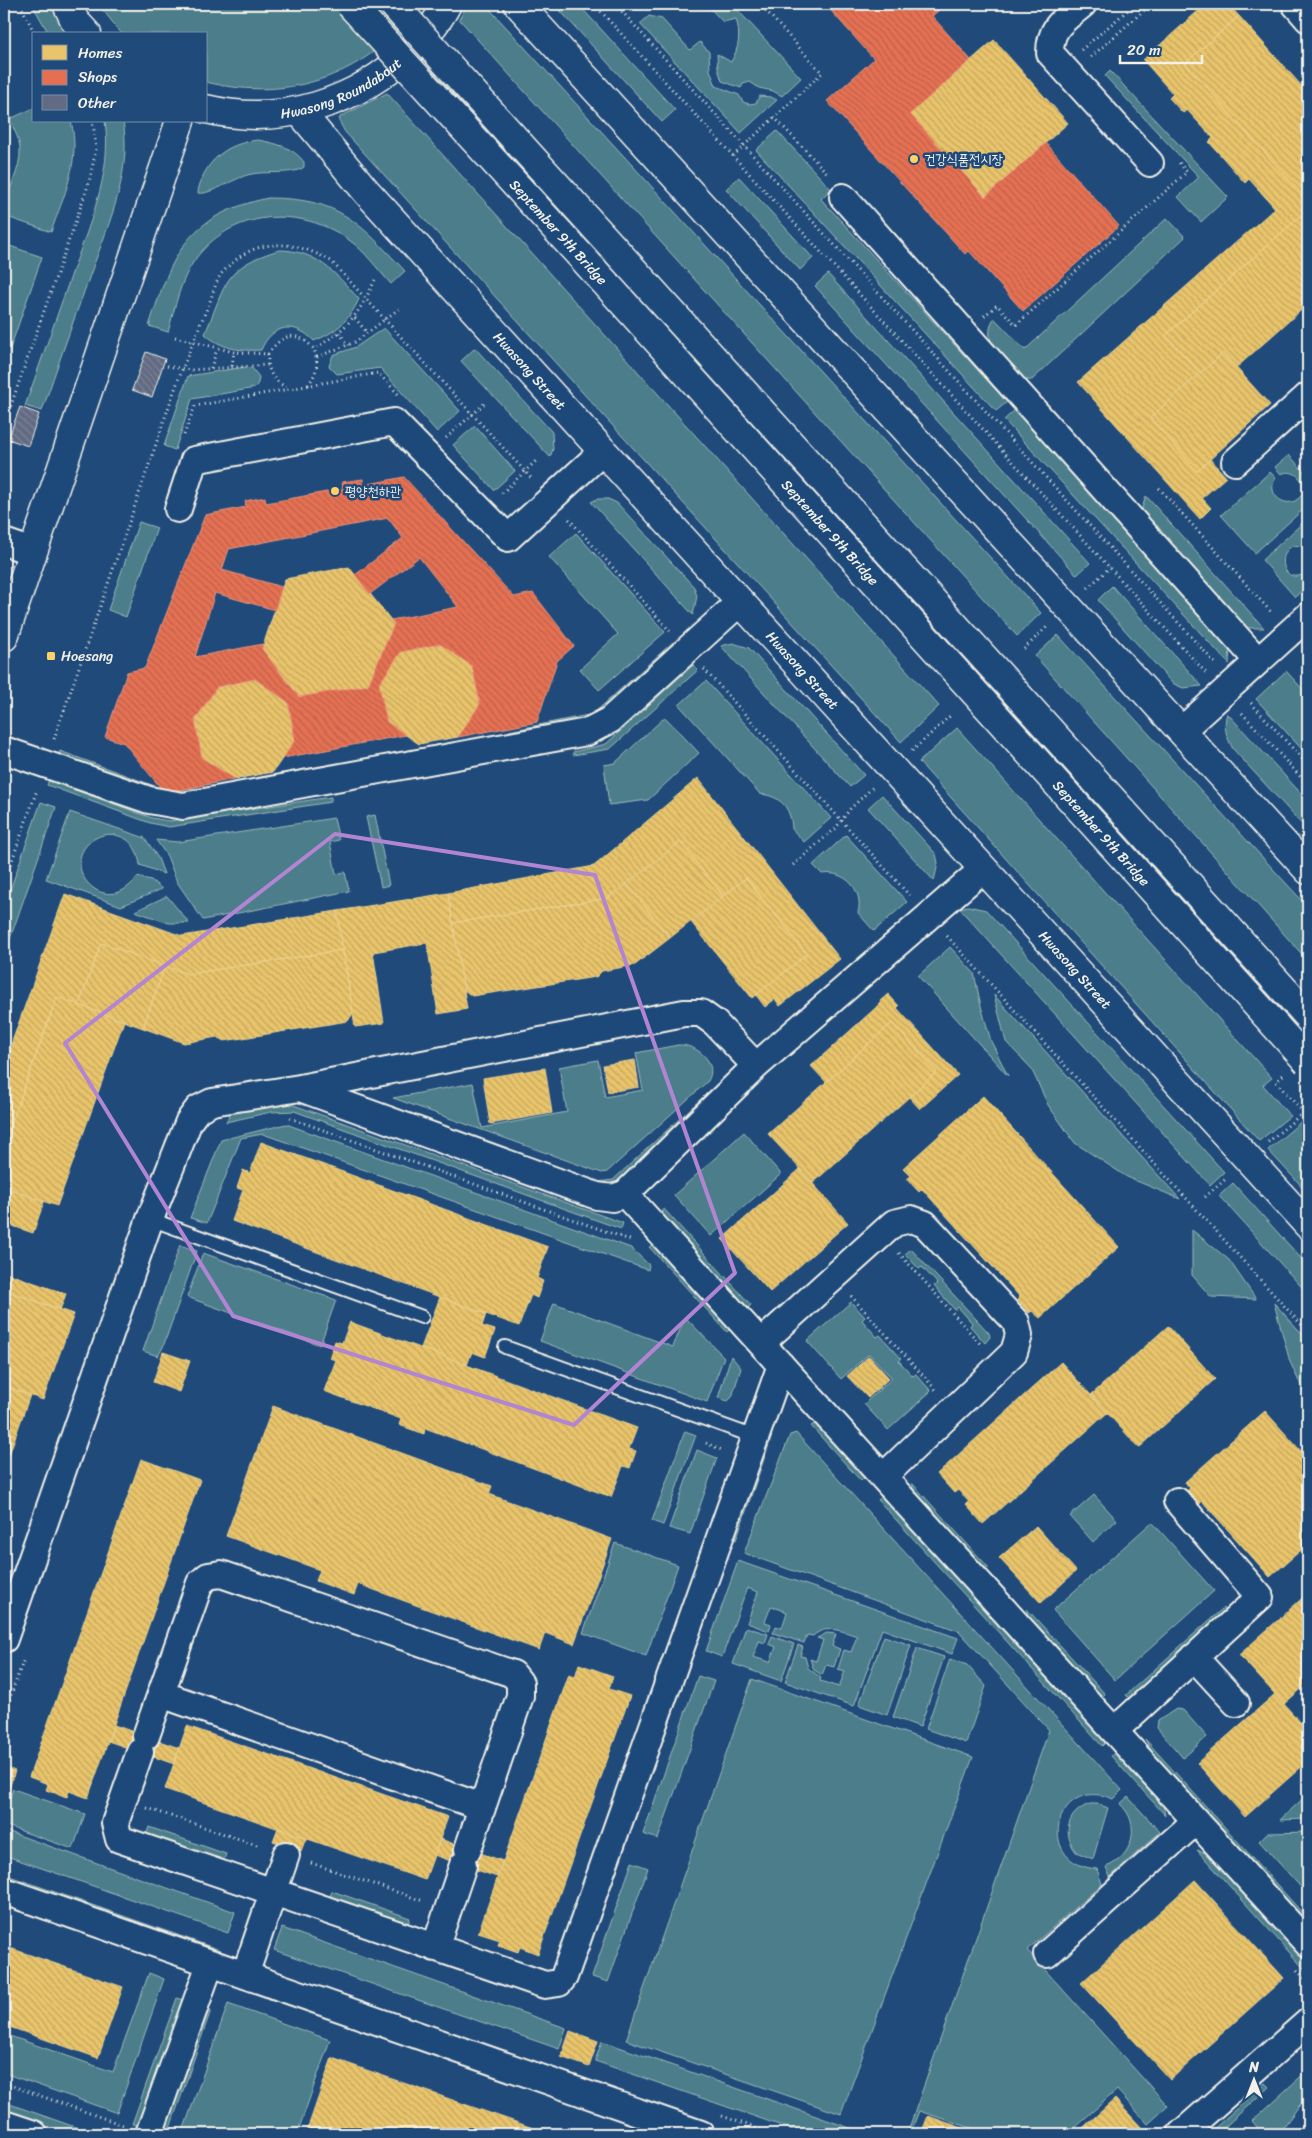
<svg xmlns="http://www.w3.org/2000/svg" width="1312" height="2138" font-family="Sriracha,'Poor Story',sans-serif">
	<style>
		.grass { fill: #4b7e8a; stroke: #a0b8b9 }
		.homes { fill: url(#homes-back-hatch); stroke: #ecd290 }
		.shops { fill: url(#shops-back-hatch); stroke: #eb967e; fill-rule: evenodd }
		.building { fill: url(#building-back-hatch); stroke: #f4f1e8 }
		.lines { fill: none; stroke-linecap: round; stroke-linejoin: round }
		.service-casing { stroke: #f4f1e8; stroke-width: 16 }
		.minor-casing { stroke: #f4f1e8; stroke-width: 30 }
		.primary-casing { stroke: #f4f1e8; stroke-width: 31 }
		.path { stroke: #f4f1e8; stroke-width: 3; stroke-dasharray: 1 4; stroke-linecap: butt }
		.service { stroke: #1f4a7a; stroke-width: 12 }
		.minor { stroke: #1f4a7a; stroke-width: 26 }
		.primary { stroke: #1f4a7a; stroke-width: 28 }
		.trunk-bridge-casing { stroke: #f4f1e8; stroke-width: 31; stroke-linecap: butt }
		.trunk-bridge { stroke: #1f4a7a; stroke-width: 28 }
		.marked { fill: none; stroke: #b185d1; stroke-width: 4; stroke-linejoin: round }
		.poi-dot { fill: #ffd166; stroke: #1f4a7a; stroke-width: 2 }
		.labels { text-anchor: middle; stroke-width: 5; stroke-linejoin: round; paint-order: stroke }
		.street-label { font-size: 14px; fill: #f4f1e8; stroke: #1f4a7a }
		.poi-label { font-size: 14px; fill: #f4f1e8; stroke: #1f4a7a; text-anchor: start }
	</style>
	<defs>
		<pattern id="homes-back-hatch" width="6" height="6" patternUnits="userSpaceOnUse" patternTransform="scale(1.25)"><rect width="6" height="6" fill="#e9c46a"/><path d="M-1 5l2 2M0 0l6 6M5-1l2 2" fill="none" stroke="#c1a561"/></pattern>
		<pattern id="shops-back-hatch" width="6" height="6" patternUnits="userSpaceOnUse" patternTransform="scale(1.25)"><rect width="6" height="6" fill="#e76f51"/><path d="M-1 5l2 2M0 0l6 6M5-1l2 2" fill="none" stroke="#b8634e"/></pattern>
		<pattern id="building-back-hatch" width="6" height="6" patternUnits="userSpaceOnUse" patternTransform="scale(1.25)"><rect width="6" height="6" fill="#626b83"/><path d="M-1 5l2 2M0 0l6 6M5-1l2 2" fill="none" stroke="#798195"/></pattern>
	</defs>
	<rect width="100%" height="100%" fill="#1f4a7a"/>
	<filter id="ink" filterUnits="userSpaceOnUse"><feTurbulence type="fractalNoise" baseFrequency=".02" numOctaves="2"/><feDisplacementMap in="SourceGraphic" scale="10" xChannelSelector="R" yChannelSelector="G"/><feConvolveMatrix kernelMatrix="1 2 1 2 8 2 1 2 1" color-interpolation-filters="sRGB"/></filter>
	<g filter="url(#ink)">
		<path class="grass" d="M32 4H52L71 34H49Z
			M98 4H420C369 75 291 103 206 82V34H122Z
			M468 4H485L1041 613 1017 636 459 19Z
			M554 4H578L675 110 662 122Z
			M706 4H732L801 78 782 96 773 91 759 88 750 82 743 84 741 88 722 81 718 69 717 54 731 62C739 48 741 35 736 19L723 22Z
			M649 16 662 19 690 50 700 42 709 52 710 70 716 86 739 95 743 102 749 104 756 103 760 96 771 97 777 100 741 133 640 24Z
			M1110 71 1228 197 1201 222 1178 197 1199 177 1105 76Z
			M387 93 939 706 901 742 345 132 339 121 340 117Z
			M34 108V121H71C81 161 64 195 51 232L4 216C4 193 22 171 20 148 19 137 13 129 10 119Z
			M105 121H123C133 175 105 232 88 281 72 324 57 368 42 411L25 406C40 363 56 319 71 276 88 227 113 174 105 121Z
			M777 131 831 189 821 199 1007 402 996 411 756 150Z
			M258 140C275 143 293 147 304 162V167C295 175 266 171 252 174 237 176 209 196 198 193 198 188 200 184 202 178 213 154 232 143 258 140Z
			M739 177 813 258 800 270 726 189Z
			M268 198C339 198 359 222 405 271L391 284C378 270 365 251 349 240 301 205 230 209 194 261 180 281 175 308 168 332L149 326C173 253 186 216 268 198Z
			M1167 218 1185 237 1032 380H1022C1006 362 979 344 994 318L1025 350Z
			M4 244 42 257 4 366Z
			M279 250C317 250 336 274 359 299 349 321 336 332 314 341 295 321 272 324 261 350 239 351 222 349 205 334 226 284 223 267 279 250Z
			M828 274 1090 563 1077 575 815 286Z
			M384 328 460 411 437 432 380 368 337 374 329 366 333 355 356 347Z
			M475 348 552 432 553 449 550 457 461 361Z
			M245 367 252 368 259 377 258 383 255 388 192 399 175 450 164 446 188 376Z
			M1015 410 1227 641 1230 647 1229 664 1004 420Z
			M475 426 515 471 494 490 453 445Z
			M1289 455 1308 476V505L1255 553 1221 515 1270 472 1276 478C1265 492 1284 510 1298 499 1311 487 1297 466 1281 474L1275 467Z
			M1146 496 1264 628H1249L1242 625 1144 515 1142 508Z
			M597 499H608L617 503 694 587 697 596 693 615 591 502Z
			M1308 518V546L1306 548C1276 533 1275 592 1308 572V585L1295 597 1262 560Z
			M139 522 157 528 126 617 108 610Z
			M576 533 665 632 599 690 580 669 618 634 549 557Z
			M1112 586 1202 686 1183 688 1172 683 1098 600Z
			M1058 635 1308 907V961L1035 656Z
			M673 642 677 645 594 718 510 736 509 731 593 714Z
			M733 643 749 648 864 775 850 787 721 646Z
			M693 665 698 670 610 749 573 755V752L606 744Z
			M1286 671 1308 695V756L1256 699Z
			M706 681 831 818 804 842 792 829C791 808 781 796 760 794L679 705Z
			M1227 713 1308 801V831L1233 749C1226 736 1223 727 1227 713Z
			M665 717 699 753 648 800 609 805 604 765 615 763Z
			M957 728 1272 1078 1263 1085 1290 1116 1259 1141 919 762Z
			M60 751 163 789 207 788 204 792 167 794 58 755Z
			M49 780 152 818 169 821 331 797V802L169 827 150 823 47 785Z
			M882 795 936 854 938 863 934 881 868 808Z
			M41 802 56 807 4 956V907Z
			M70 812 145 838 158 858 164 874 140 865C138 852 133 840 119 836 110 833 102 834 94 839 55 864 105 922 137 877L151 880 162 889 121 906 46 879Z
			M375 815 389 885 381 887 366 817Z
			M334 818 339 840 330 842 336 874 345 872 349 891 203 920 177 882 167 856 156 840 178 842Z
			M846 835 907 902 874 931 858 913C864 890 845 870 822 874L813 865Z
			M167 896 189 923H169L135 911Z
			M968 906 986 910 1224 1172 1210 1185 959 908Z
			M950 947 974 973 981 1006 991 1041 1008 1076 918 976Z
			M994 995 1180 1199 1127 1177 1075 1143 1048 1105 1031 1068 1006 1042Z
			M678 1045C696 1044 719 1062 708 1081L607 1172 602 1173 393 1098 473 1083 482 1128 567 1112 559 1067 598 1060 605 1097 643 1090 636 1053Z
			M715 1086 718 1089 615 1184 600 1187 385 1106 597 1182 613 1180Z
			M288 1103 623 1223 621 1229 294 1111 271 1112 226 1122 230 1113Z
			M1303 1120 1308 1126V1193L1268 1150Z
			M286 1124 631 1248 649 1265 648 1270 263 1134 241 1138 207 1223 190 1218 221 1140Z
			M744 1132 781 1174 711 1236 674 1195Z
			M1233 1183 1308 1266V1294L1219 1196Z
			M664 1209 751 1305 748 1308 660 1212Z
			M1192 1230 1229 1260 1256 1299 1211 1297 1192 1275Z
			M653 1244 730 1329 727 1332 649 1247Z
			M180 1245 197 1251 163 1347 158 1356 143 1351Z
			M911 1249 989 1333 990 1337 985 1343 970 1326 972 1323 958 1307 955 1310 934 1286 937 1283 922 1267 919 1269 905 1254Z
			M203 1253 336 1300 320 1345 187 1297Z
			M851 1302 865 1317 862 1320 877 1337 880 1335 901 1358 899 1361 913 1376 916 1374 931 1391 888 1430 864 1404 892 1378 869 1354 841 1379 807 1341Z
			M554 1303 673 1347 685 1317 724 1357 707 1402 540 1341Z
			M1274 1303 1308 1340V1401L1290 1362Z
			M731 1356 741 1368 732 1397 728 1401 718 1398Z
			M816 1423 865 1477 861 1481 811 1426Z
			M685 1431 696 1435 663 1525 652 1521Z
			M796 1433 1122 1790 1113 1799C1055 1774 1033 1864 1097 1869L1102 1884 1027 1950 1168 2106 1148 2124 1117 2090 1067 2134H990L919 2111 910 2134H907L1049 1730 959 1631 744 1553 790 1435Z
			M766 1434 772 1436 736 1540 730 1538Z
			M697 1450 717 1458 690 1534 669 1528Z
			M912 1483 989 1568H984L977 1562 914 1493Z
			M1094 1495 1117 1520 1093 1542 1070 1516Z
			M883 1496 1106 1742 1102 1746 878 1500Z
			M1152 1522 1214 1591 1115 1680 1053 1610Z
			M615 1543 678 1565 646 1656 583 1633Z
			M738 1561 958 1638 952 1654 882 1629 854 1706 785 1682 798 1645 803 1647 800 1656 805 1657 808 1668 821 1678 820 1681 839 1687 845 1671 838 1669 844 1650 851 1652 857 1636C842 1631 826 1624 813 1636L807 1635 804 1643 773 1633 776 1626 782 1628 787 1612 771 1606 765 1622 771 1624 769 1631 747 1623 758 1592 747 1588 722 1657 706 1651Z
			M1223 1608 1225 1611 1129 1698 1126 1695Z
			M1027 1609 1105 1694 1101 1698 1028 1618Z
			M746 1627 768 1634 765 1643 759 1641 753 1657 770 1662 776 1647 769 1644 772 1636 794 1644 781 1681 733 1664Z
			M827 1633 836 1634 832 1646 840 1649 834 1667 826 1665 822 1675 814 1670 810 1659 816 1661 823 1640 817 1638Z
			M884 1636 911 1645 887 1715 859 1705Z
			M917 1648 944 1657 920 1727 893 1717Z
			M950 1659 967 1665 986 1686 966 1743 926 1729Z
			M698 1676 714 1681 658 1839 643 1834Z
			M752 1679 973 1757 841 2114 626 2040Z
			M1176 1709 1183 1710 1207 1737 1183 1758 1157 1728 1158 1721Z
			M1145 1739 1308 1919V1926L1152 1753Z
			M1115 1752 1163 1804 1165 1815 1111 1756Z
			M13 1789 85 1814 73 1849 4 1825V1814Z
			M1308 1794V1819L1280 1820Z
			M1128 1797 1160 1832 1110 1877 1106 1867C1133 1857 1142 1824 1120 1804Z
			M1090 1804H1098L1108 1808 1093 1859 1076 1852C1062 1833 1067 1812 1090 1804Z
			M149 1827 226 1854 221 1868 144 1841Z
			M4 1830 235 1912 228 1933 4 1855Z
			M1308 1832V1854L1304 1858 1308 1863V1895L1259 1841 1267 1833Z
			M1197 1850 1208 1854 1308 1964V1973Z
			M632 1862 648 1868 608 1982 592 1977Z
			M4 1874 220 1950 215 1952 4 1880Z
			M332 1891 410 1918 405 1932 327 1905Z
			M282 1928 566 2028 559 2049 274 1950Z
			M149 1973 164 1979 117 2113 4 2073V2034L113 2072Z
			M177 1998 183 2000 139 2126 132 2124Z
			M228 2004 330 2040 297 2134H182Z
			M205 2008 211 2010 168 2134H162Z
			M602 2041 867 2134H805L595 2061Z
			M1308 2070V2094L1278 2134H1263L1252 2121Z
			M1265 2083 1269 2087 1217 2134H1208Z
			M4 2102 95 2134H69L4 2111Z"/>
		<path class="homes" d="M1206 4H1228L1239 16 1185 63 1308 201V209L1166 335 1200 373 1150 418 1197 471 1210 459 1226 477 1202 498 1211 508 1200 519 1078 382 1275 208 1249 179 1245 183 1209 142 1213 138 1187 110 1183 113 1169 98 1173 94 1143 60Z
			M1239 16 1308 93V201L1185 63Z
			M994 40 1068 123 985 197 910 114Z
			M1308 209V304L1236 368 1223 353 1200 373 1166 335Z
			M1223 353 1270 405 1197 471 1150 418Z
			M349 567 394 624 368 685 299 697 262 649 285 579Z
			M440 644 472 666 480 704 458 737 419 744 387 722 379 684 401 652Z
			M255 679 288 702 295 740 273 772 235 779 202 758 195 720 217 687Z
			M698 778 840 959 780 1006 775 999 765 1007 756 995 807 954 746 878 723 896 680 842 608 898 453 923 448 893 594 866Z
			M680 842 723 896 670 938 627 884Z
			M746 878 807 954 752 998 691 922Z
			M627 884 670 938 635 965 602 971 596 977 472 996 464 990 453 923 608 898Z
			M448 893 467 1009 438 1014 427 943 373 952 384 1023 355 1027 337 911Z
			M65 894 182 936 337 911 343 950 188 974 101 943 79 1005 57 997 4 1144V1064Z
			M101 943 165 966 143 1028 79 1005Z
			M343 950 353 1013 348 1021 224 1041 217 1037 184 1043 143 1028 165 966 188 974Z
			M888 994 899 1006 897 1008 958 1075 920 1109 909 1097 937 1072 892 1023 826 1082 811 1066 881 1003 880 1001Z
			M57 997 124 1021 57 1206 4 1187V1144Z
			M892 1023 937 1072 813 1183 768 1134Z
			M635 1060 639 1087 608 1092 603 1065Z
			M545 1068 552 1113 490 1124 483 1078Z
			M983 1096 1119 1247 1040 1318 1032 1311 1029 1313 1017 1300 1020 1297 922 1189 919 1192 907 1179 911 1176 903 1168Z
			M261 1142 548 1247 537 1278 543 1281 537 1298 531 1295 519 1326 232 1221 243 1190 237 1188 243 1170 250 1173Z
			M800 1169 848 1223 770 1292 722 1239Z
			M4 1187 44 1202 33 1233 4 1223Z
			M4 1272 66 1294 60 1310 4 1290Z
			M4 1290 74 1314 43 1400 4 1386Z
			M440 1297 486 1314 482 1326 495 1330 485 1357 472 1352 467 1365 421 1348Z
			M350 1322 637 1428 629 1449 636 1451 630 1468 623 1466 611 1497 425 1428 424 1434 399 1425 401 1419 324 1391 336 1360 329 1358 335 1341 342 1343Z
			M1168 1326 1215 1379 1139 1448 1091 1395Z
			M163 1352 190 1361 179 1392 153 1382Z
			M869 1356 889 1378 868 1398 847 1376Z
			M1061 1362 1107 1413 983 1524 966 1505 969 1502 958 1490 954 1493 937 1474Z
			M4 1386 30 1395 4 1469Z
			M273 1406 492 1486 489 1494 612 1539 574 1644 545 1633 539 1650 358 1584 354 1595 316 1581 320 1570 226 1536Z
			M1265 1411 1308 1459V1544L1270 1577 1202 1501 1199 1505 1187 1491 1190 1488 1185 1482Z
			M141 1459 200 1480 88 1798 69 1791 67 1797 46 1790 48 1784 29 1777Z
			M1036 1526 1076 1571 1041 1603 999 1558Z
			M1308 1593V1683L1284 1704 1239 1655Z
			M579 1664 613 1676 609 1689 630 1696 538 1954 520 1947 518 1952 498 1945 500 1940 478 1933 569 1674 575 1677Z
			M1275 1694 1308 1731V1761L1245 1817 1197 1763Z
			M114 1725 179 1748 174 1764 108 1741Z
			M187 1726 448 1817 425 1880 165 1789Z
			M4 1767 15 1771 5 1800 4 1799Z
			M278 1828 306 1838 301 1851 273 1841Z
			M440 1839 503 1861 497 1877 434 1855Z
			M1195 1880 1284 1978 1170 2080 1081 1983Z
			M4 1946 123 1987 98 2058 4 2025Z
			M570 2031 598 2041 589 2067 561 2057Z
			M332 2058 550 2134H319L307 2130Z
			M1115 2099 1142 2128 1136 2134H1076Z
			M928 2116 979 2134H921Z"/>
		<path class="shops" d="M825 4H946L932 16 971 60 910 114 985 197 1046 143 1119 226 1023 311 969 251 965 254 827 101 874 59Z
			M404 477 514 597 533 593 574 646 557 661 537 722 458 737 480 704 472 666 440 644 401 652 379 684 387 722 406 735 283 758 295 740 288 702 255 679 217 687 195 720 202 758 235 779 165 793 124 743 105 737 127 672 145 668 205 515 246 507 245 501 265 497 266 503 343 489 342 482 363 479 364 485ZM388 518 403 538 355 575 370 594 419 557 458 607 391 620 394 624 368 685 299 697 262 649 263 644 195 657 215 593 275 610 282 587 222 570 229 549Z"/>
		<path class="building" d="M146 352 165 359 152 397 132 390Z
			M20 407 39 414 28 446 8 439Z"/>
		<g class="lines">
			<defs>
				<path id="service" d="M150 1219 422 1317
					M505 1347 755 1437"/>
				<path id="minor" d="M1083 4C1064 20 1050 26 1050 53L1150 163
					M1295 4 1308 19
					M843 197 1258 661
					M1235 462 1308 396
					M178 509 194 460 394 422 508 538 603 451
					M4 542 33 552
					M1181 731 1308 616
					M4 750 149 800 183 806 587 732 610 720 740 602
					M300 1088 597 1196 612 1198 625 1194 756 1066 983 869
					M625 1194 1308 1944
					M761 1343 894 1223 911 1219 925 1224 1016 1322 1019 1335 1014 1352 883 1477
					M4 1639 150 1219 189 1121 198 1109 212 1102 300 1088 684 1013H701L715 1023 756 1066
					M1194 1657 1236 1703
					M161 1694 482 1807
					M1114 1731 1260 1597 1177 1501
					M146 1736 200 1583 208 1576 221 1574 513 1674 520 1683V1696L468 1849
					M140 1752 115 1823 119 1839 545 1985 559 1983 564 1977 781 1365
					M4 1891 701 2134
					M435 1948 463 1865
					M1047 1954 1196 1821
					M245 1975 286 1855
					M4 2124 34 2134
					M149 2134 210 1964
					M1181 2134 1308 2022"/>
				<g id="primary">
					<path d="M67 4 75 21 87 34"/>
					<path d="M518 4 1308 870"/>
					<path id="s1" d="M206 109C281 127 358 103 412 49 425 36 439 20 447 4"/>
					<path id="s2" d="M300 112 366 191 1308 1225"/>
					<path d="M4 637 180 121"/>
				</g>
			</defs>
			<use href="#service" class="service-casing"/>
			<use href="#minor" class="minor-casing"/>
			<use href="#primary" class="primary-casing"/>
			<path class="path" d="M20 4 35 34
				M594 4 1206 673
				M615 4 1215 663
				M1081 50 1135 4
				M1091 57 1151 4
				M774 117 829 175
				M733 156 822 73 760 4
				M984 316 997 305 1016 325 1187 172 1177 160
				M355 318 367 333
				M339 333 349 345
				M175 337 234 352 268 354C282 334 296 329 314 349 348 328 358 316 375 280
				M268 354C267 372 273 381 288 388
				M317 357 355 342 400 308
				M167 366 190 370 268 365
				M232 366 234 352
				M211 368 217 349
				M308 385C317 373 319 364 314 349
				M4 425 89 183 96 149 93 121
				M184 435 195 406 378 373 399 395
				M446 438 485 403
				M1159 488 1271 612
				M502 493 537 460
				M569 519 670 631
				M1088 588 1110 567
				M1024 649 1049 625
				M1303 655 1308 663
				M704 669 910 896
				M1251 703 1308 765
				M1242 713 1308 785
				M54 739C93 627 132 515 170 403 182 369 195 336 209 304 213 294 216 280 222 273 254 236 292 239 331 261L532 479
				M912 751 951 715
				M793 865 835 829 850 809 873 787
				M4 883 37 790
				M947 936 1308 1332
				M1283 1075 1276 1082 1308 1117
				M290 1118 630 1240
				M1268 1142 1304 1112
				M1205 1197 1227 1178
				M899 1253 982 1346
				M851 1296 936 1390
				M706 1443 724 1451
				M4 1714 24 1659
				M147 1808 260 1846
				M311 1863 423 1901
				M1297 1970 1308 1982
				M1301 1995 1308 1989
				M4 2083 123 2125
				M722 2116 773 2134"/>
			<use href="#service" class="service"/>
			<use href="#minor" class="minor"/>
			<use href="#primary" class="primary"/>
			<defs>
				<g id="trunk-bridge">
					<path id="s3" d="M350 4 609 287 1308 1062"/>
					<path d="M393 4 1308 1016"/>
				</g>
			</defs>
			<use href="#trunk-bridge" class="trunk-bridge-casing"/>
			<use href="#trunk-bridge" class="trunk-bridge"/>
		</g>
	</g>
	<path class="marked" d="M335 834 595 875 735 1273 574 1425 233 1316 65 1043Z"/>
	<g class="poi-dot">
		<circle cx="914" cy="159" r="5"/>
		<circle cx="335" cy="491" r="5"/>
		<rect x="46" y="651" width="10" height="10" rx="2.5"/>
	</g>
	<g class="labels">
		<g class="street-label">
			<text dy="5" stroke="none"><textPath href="#s1" startOffset="141">Hwasong Roundabout</textPath></text>
			<text dy="5" stroke="none"><textPath href="#s3" startOffset="309">September 9th Bridge</textPath></text>
			<text dy="5" stroke="none"><textPath href="#s2" startOffset="346">Hwasong Street</textPath></text>
			<text dy="5" stroke="none"><textPath href="#s3" startOffset="714">September 9th Bridge</textPath></text>
			<text dy="5" stroke="none"><textPath href="#s2" startOffset="751">Hwasong Street</textPath></text>
			<text dy="5" stroke="none"><textPath href="#s3" startOffset="1119">September 9th Bridge</textPath></text>
			<text dy="5" stroke="none"><textPath href="#s2" startOffset="1156">Hwasong Street</textPath></text>
		</g>
		<g class="poi-label">
			<text x="924" y="164">건강식품전시장</text>
			<text x="345" y="496">평양천하관</text>
			<text x="61" y="661">Hoesang</text>
		</g>
	</g>
	<rect width="1312" height="2138" fill="none" stroke="#1f4a7a" stroke-width="20"/>
	<rect x="10" y="10" width="1292" height="2118" fill="none" stroke="#f4f1e8" stroke-width="2" filter="url(#ink)"/>
	<rect x="32" y="32" width="175" height="90" fill="#1f4a7a" stroke="#748da6"/>
	<rect x="42" y="45" width="25" height="15" fill="#e9c46a" stroke="#748da6"/>
	<text x="78" y="58" font-size="15" fill="#f4f1e8">Homes</text>
	<rect x="42" y="70" width="25" height="15" fill="#e76f51" stroke="#748da6"/>
	<text x="78" y="82" font-size="15" fill="#f4f1e8">Shops</text>
	<rect x="42" y="95" width="25" height="15" fill="#626b83" stroke="#748da6"/>
	<text x="78" y="108" font-size="15" fill="#f4f1e8">Other</text>
	<g transform="translate(1254 2080)" stroke="#1f4a7a" stroke-width="4" paint-order="stroke">
	<path d="M0-4L9 19L0 12L-9 19Z" fill="#f4f1e8"/>
	<text y="-8" font-size="14" font-weight="bold" text-anchor="middle" fill="#f4f1e8">N</text>
	</g>
	<path d="M1120 55v8h82v-8" fill="none" stroke="#f4f1e8" stroke-width="2.5"/>
	<text x="1127" y="55" font-size="15" fill="#f4f1e8" stroke="#1f4a7a" stroke-width="4" paint-order="stroke">20 m</text>
</svg>
